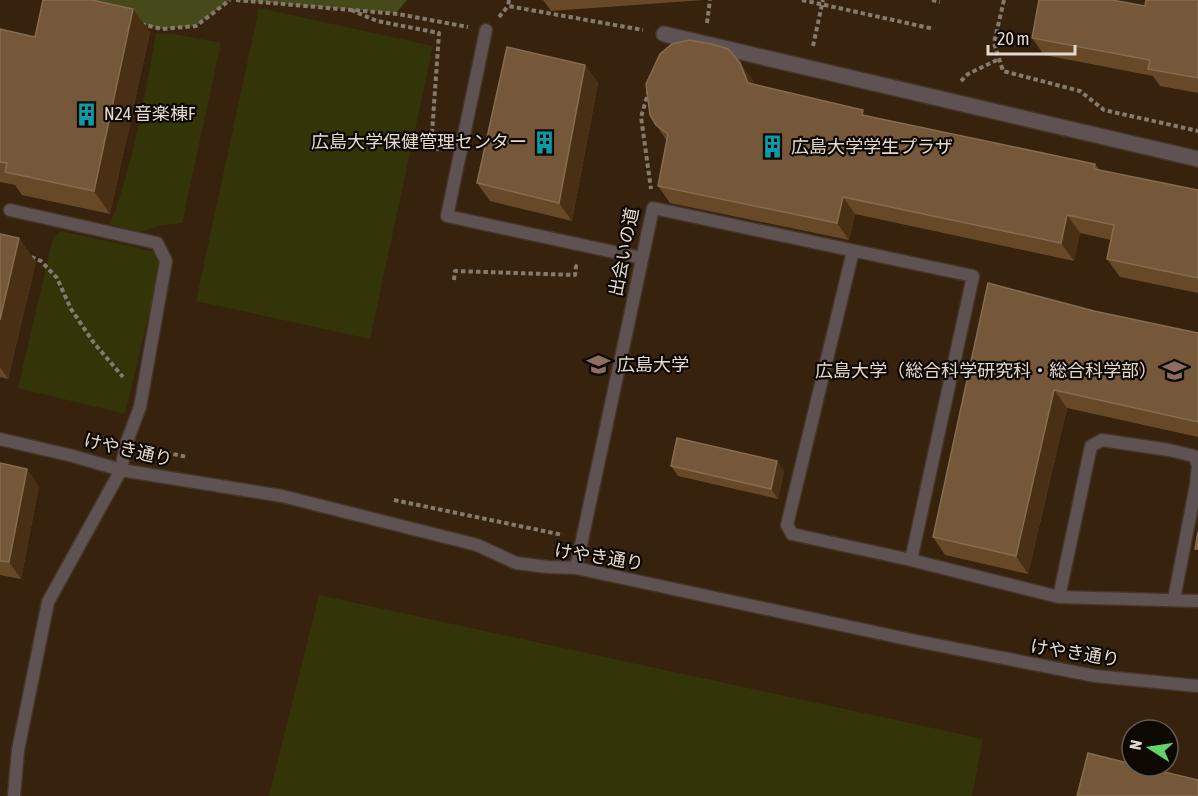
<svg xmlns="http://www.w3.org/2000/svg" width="1198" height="796" font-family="'Asap Condensed','Noto Sans JP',sans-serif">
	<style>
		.built { fill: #36220d; fill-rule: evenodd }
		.green { fill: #333508 }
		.forest { fill: #464919 }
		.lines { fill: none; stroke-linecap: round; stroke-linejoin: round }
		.service-casing { stroke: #443627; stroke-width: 15 }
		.pedestrian-casing { stroke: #443627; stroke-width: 18 }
		.path { stroke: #867a6d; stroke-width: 4; stroke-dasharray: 4.5 3; stroke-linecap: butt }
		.service { stroke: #5e5253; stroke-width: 12 }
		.pedestrian { stroke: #5e5253; stroke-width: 15 }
		.wall { fill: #674927 }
		.shaded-wall { fill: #493014 }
		.building { fill: #755839; stroke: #866c50; stroke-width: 1.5 }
		.labels { text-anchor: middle; stroke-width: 4.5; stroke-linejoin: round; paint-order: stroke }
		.poi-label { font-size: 18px; fill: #e3d9cf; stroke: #0e0803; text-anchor: start }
		.street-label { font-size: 18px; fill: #e3d9cf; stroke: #0e0803 }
	</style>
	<rect width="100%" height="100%" fill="#2a1c0c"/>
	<path class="built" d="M0 0H1198V796H0ZM1132 730H1168V766H1132Z"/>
	<path class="green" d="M259 8 433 46 370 339 196 301Z
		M156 34H175L221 43 182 223 162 225 140 232 110 224C134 163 144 98 156 34Z
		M61 231 152 251 161 262 125 414 18 388 53 238Z
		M319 595 983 739 972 796H269Z"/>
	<path class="forest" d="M44 0H230L196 26 162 29Z
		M237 0H407L396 13Z"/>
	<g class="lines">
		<defs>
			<path id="service" d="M486 30 447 216 642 258
				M10 210 157 243 166 261 140 407 126 444 121 470 48 602 18 750 14 796
				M0 439 73 456 121 470 282 496 477 545 516 563 548 567 576 568 916 641 1095 676 1198 686
				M911 560 1059 597
				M576 568 653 208 973 276 911 560 792 534 787 525 853 251
				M1174 599 1196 485 1198 465 1194 456 1169 450 1102 440 1091 446 1059 597 1198 601"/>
			<path id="pedestrian" d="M664 34 1198 159"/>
		</defs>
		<use href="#service" class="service-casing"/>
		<use href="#pedestrian" class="pedestrian-casing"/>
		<path class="path" d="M236 0 398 14 468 27
			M509 0 508 6 643 30
			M802 0 934 29
			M932 0 940 2
			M1004 0 994 43 1003 71 1080 91 1104 110 1198 131
			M351 10 377 21 439 33 431 148 442 150
			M499 17 508 6
			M707 23 710 0
			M141 24 162 29 196 26 230 0
			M813 46 823 0
			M961 81 968 74 999 59
			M649 90 641 117 651 189
			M31 257 41 261 57 278 71 309 94 343 123 377
			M454 280 455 271 575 275 576 266 574 265
			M86 436 108 440
			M144 448 187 457
			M394 500 563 535"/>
		<use href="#service" class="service"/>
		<use href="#pedestrian" class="pedestrian"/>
	</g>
	<path class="wall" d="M543 0H704L551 11Z
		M1198 0V93L1160 86 1153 76 1044 55 1032 38 1145 6Z
		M133 9 150 32 110 214 22 195 15 185 0 182V29L35 37Z
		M740 63 753 81 754 85 868 116 1095 164 1100 170 1198 190V293L1120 277 1107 259 1111 240 1080 233 1074 261 855 214 849 240 670 203 658 186 667 141 656 125Z
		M585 65 598 83 572 221 490 201 477 183Z
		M0 234 36 262 8 379 0 377Z
		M1094 311 1198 333V437L1067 408 1028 574 945 555 933 537Z
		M777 461 784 471 778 499 678 476 671 466Z
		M0 463 39 486 21 579 0 575Z"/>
	<path class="shaded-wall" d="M133 9 150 32 110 214 94 191Z
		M740 63 753 81 761 101 748 83Z
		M585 65 598 83 572 221 559 203Z
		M843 197 855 214 849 240 837 223Z
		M1067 215 1080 233 1074 261 1061 243Z
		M19 238 36 262 8 379 0 367V320Z
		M1054 390 1067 408 1028 574 1016 556Z
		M777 461 784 471 778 499 771 489Z
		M27 469 39 486 21 579 9 562Z"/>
	<path class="building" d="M43 0H92L133 9 94 191 5 172 7 163 0 162V29L35 37Z
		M1039 0H1112L1145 6 1146 0H1198V78L1148 69 1150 60 1032 38Z
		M689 40 712 44 728 49 740 63 748 83 863 110 862 115 1095 164 1094 169 1198 190V278L1107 259 1114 225 1067 215 1061 243 843 197 837 223 658 186 668 134 656 125 650 115 646 84 660 54 672 44Z
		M507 47 585 65 559 203 477 183Z
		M0 234 19 238 0 320Z
		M988 283 1094 311 1198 333V422L1054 390 1016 556 933 537Z
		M677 438 777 461 771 489 671 466Z
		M0 463 27 469 9 562 0 561Z
		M1198 532V549H1195Z
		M1088 753 1132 764V766H1139L1198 780V796H1077Z"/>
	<defs>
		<symbol id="building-bare" viewBox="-9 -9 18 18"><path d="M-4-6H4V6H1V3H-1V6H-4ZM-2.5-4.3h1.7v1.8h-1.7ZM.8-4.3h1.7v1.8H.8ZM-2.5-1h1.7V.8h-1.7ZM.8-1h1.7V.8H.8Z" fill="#0f9aa8" stroke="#0e0803" stroke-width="2.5" paint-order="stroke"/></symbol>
		<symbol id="university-bare" viewBox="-9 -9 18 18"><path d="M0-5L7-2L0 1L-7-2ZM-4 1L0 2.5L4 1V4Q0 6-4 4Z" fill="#8d6e63" stroke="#0e0803" stroke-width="2.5" paint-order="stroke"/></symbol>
	</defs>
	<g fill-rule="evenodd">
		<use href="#building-bare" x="70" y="98" width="33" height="33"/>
		<use href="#building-bare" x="528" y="126" width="33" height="33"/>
		<use href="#building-bare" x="756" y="130" width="33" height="33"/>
		<use href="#university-bare" x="582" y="348" width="33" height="33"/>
		<use href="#university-bare" x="1158" y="354" width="33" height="33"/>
	</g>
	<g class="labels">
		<g class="poi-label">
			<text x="104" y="120">N24 音楽棟F</text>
			<text x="527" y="148" text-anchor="end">広島大学保健管理センター</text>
			<text x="791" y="153">広島大学学生プラザ</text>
			<text x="617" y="371">広島大学</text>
			<text x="1157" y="377" text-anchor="end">広島大学（総合科学研究科・総合科学部）</text>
		</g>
		<g class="street-label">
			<text transform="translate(624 252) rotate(-79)" y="6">出会いの道</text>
			<text transform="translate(128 450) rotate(13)" y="6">けやき通り</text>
			<text transform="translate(599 557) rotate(9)" y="6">けやき通り</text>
			<text transform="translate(1075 653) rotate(9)" y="6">けやき通り</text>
		</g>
	</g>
	<g transform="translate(1150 748) rotate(282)"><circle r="28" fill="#0e0803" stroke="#635c55" stroke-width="1.5"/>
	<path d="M0-4.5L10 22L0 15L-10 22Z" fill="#64d467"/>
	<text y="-9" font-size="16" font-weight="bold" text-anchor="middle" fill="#e3d9cf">N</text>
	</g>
	<path d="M988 45v9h87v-9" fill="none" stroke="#e3d9cf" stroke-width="3"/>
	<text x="997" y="45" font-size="18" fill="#e3d9cf" stroke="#0e0803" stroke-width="4.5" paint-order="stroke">20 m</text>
</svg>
